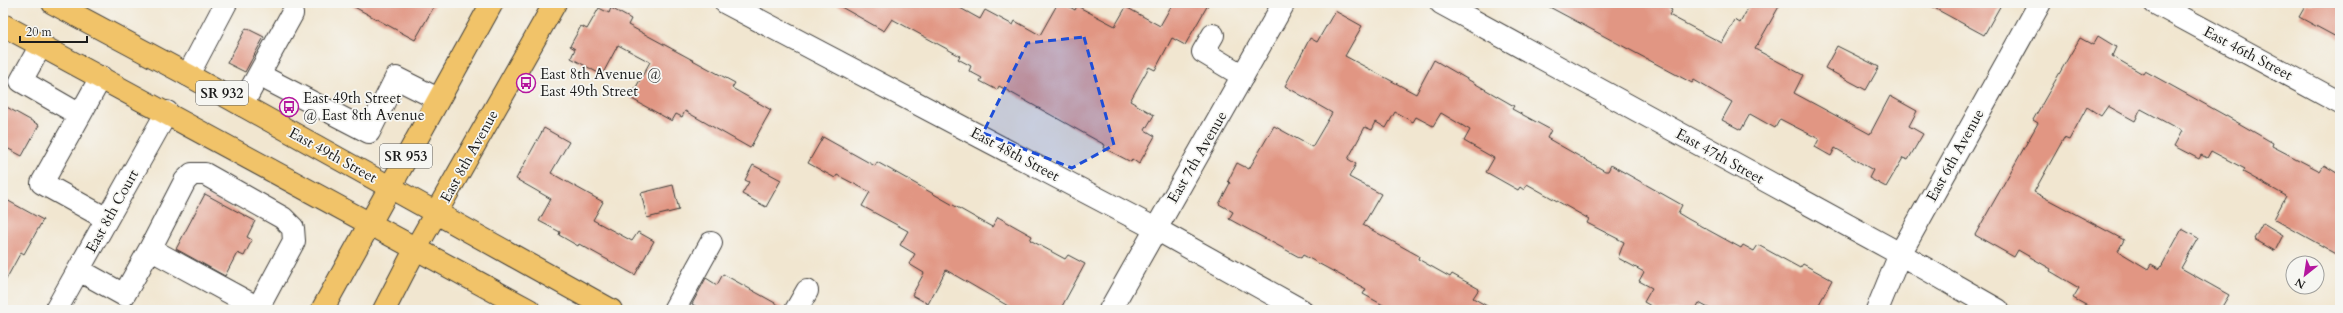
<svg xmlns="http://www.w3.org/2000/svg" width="2343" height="313" font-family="Cardo,serif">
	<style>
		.building { fill: #e19683 }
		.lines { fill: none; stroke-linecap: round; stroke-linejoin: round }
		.minor-casing { stroke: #3c3a37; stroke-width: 24 }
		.major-casing { stroke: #3c3a37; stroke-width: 24 }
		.minor { stroke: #fff; stroke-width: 22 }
		.major { stroke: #f1c369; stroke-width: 22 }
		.marked { fill: #1d4ed8; fill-opacity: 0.2; stroke: #1d4ed8; stroke-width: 3; stroke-dasharray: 8 5; stroke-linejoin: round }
		.labels { text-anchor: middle; stroke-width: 3.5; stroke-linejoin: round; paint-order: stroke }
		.shield { fill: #f6f6f2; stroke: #5d5d5c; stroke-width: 1 }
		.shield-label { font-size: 14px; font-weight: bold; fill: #1c1c1c }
		.street-label { font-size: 15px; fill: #1c1c1c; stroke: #f6f6f2 }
		.poi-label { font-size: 15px; fill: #1c1c1c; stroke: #f6f6f2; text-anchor: start }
	</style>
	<rect width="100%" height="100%" fill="#f6f6f2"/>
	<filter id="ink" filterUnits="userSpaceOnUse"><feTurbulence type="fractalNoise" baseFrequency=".025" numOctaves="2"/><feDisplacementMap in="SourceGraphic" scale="8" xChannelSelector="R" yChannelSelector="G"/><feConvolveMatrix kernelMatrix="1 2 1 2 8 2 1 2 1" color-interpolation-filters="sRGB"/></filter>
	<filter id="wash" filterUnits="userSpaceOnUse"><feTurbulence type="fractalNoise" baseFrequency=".012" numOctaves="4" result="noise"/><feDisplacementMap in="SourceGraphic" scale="16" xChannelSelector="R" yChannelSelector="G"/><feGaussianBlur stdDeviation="0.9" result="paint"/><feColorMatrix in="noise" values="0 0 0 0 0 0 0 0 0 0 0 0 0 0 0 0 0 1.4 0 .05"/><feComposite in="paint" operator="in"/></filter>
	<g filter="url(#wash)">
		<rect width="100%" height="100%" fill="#f1e6d0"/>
		<g id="blocks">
			<path class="building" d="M347 3H436L415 40Z
				M834 3H951L980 19 985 10 1013 25 1015 21 1040 35 1058 3H1063L1075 10 1077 6 1115 26 1126 7 1160 26 1173 3H1209L1185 45 1172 38 1155 70 1149 67 1130 101 1154 115 1145 130 1155 136 1139 164 1132 159 1131 162 1104 148 1105 145 999 86 997 90 980 81 982 78 969 71 971 66 958 59 960 56 892 19 884 31Z
				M1542 3H1672L1669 8 1672 10 1669 15 1722 43 1735 20 1740 23 1751 3H1781L1755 49 1803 75 1794 93 1870 134 1890 96 1917 111 1909 126 1923 134 1908 160 1903 158 1886 187 1869 178 1873 170 1835 148 1831 156 1815 147 1819 139 1780 119 1775 128 1750 114 1741 130 1722 120 1732 102 1694 80 1692 83Z
				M1925 3H2002L1984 35Z
				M2307 3H2340V39L2299 17Z
				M599 8 609 13 611 8 631 19 628 25 735 83 732 88 771 110 750 148 685 111 682 117 676 114 672 121 630 98 650 62 618 45 602 75 571 58 575 49 570 46 581 26 587 29Z
				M1335 11 1362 26 1345 56 1416 94 1434 60 1514 106 1512 109 1551 130 1547 138 1605 171H1608L1611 165 1682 205 1678 213 1688 219 1741 248 1743 245 1754 251 1758 245 1800 268 1803 264 1832 280 1816 310H1712L1699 303 1695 310H1658L1644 302 1652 288 1639 281 1644 272 1618 258 1624 242 1587 223 1589 219 1527 184 1524 190 1520 187 1518 190 1486 172 1494 158 1464 141 1470 130 1441 113 1433 126 1416 117 1413 122 1395 112 1386 128 1376 122 1372 130 1365 127 1348 159 1356 164 1349 177 1381 194 1363 225 1419 256 1418 259 1450 277 1452 274 1479 289 1473 298 1494 310H1392L1363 294 1366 289 1303 255 1301 258 1229 219 1233 212 1219 204 1230 183 1228 181 1237 163 1249 169 1274 126 1312 147 1332 113 1285 86 1310 38 1317 42Z
				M246 28 264 37 245 72 227 63Z
				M2098 36 2116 47 2112 56 2143 74 2145 71 2228 117 2273 143 2272 146 2320 171 2324 165 2340 175V256L2274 219 2286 196 2243 172 2245 169 2211 151 2207 158 2201 155 2199 159 2174 146 2182 131 2141 109 2135 121 2108 106 2101 116 2087 107 2069 140 2064 138 2034 192 2124 240 2118 251 2148 269 2151 264 2160 269 2182 229 2198 238 2181 268 2229 295 2220 310H2095L2073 298 2079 288 2050 271 2051 269 2018 250 2014 257 1975 235 2038 123 2033 120 2067 60 2080 38 2093 45Z
				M1837 46 1879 67 1866 90 1825 68Z
				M3 105 39 125 22 156 3 146Z
				M544 128 569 142 551 173 603 202 593 220 632 241 638 232 654 241 635 275 579 244 578 246 559 235 560 232 539 221 551 199 516 179Z
				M823 137 875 166 877 162 992 227 998 217 1032 236 1030 240 1065 259 1068 255 1085 264 1060 310H1015L946 270 928 304 912 295 924 273 909 264 915 254 900 245 908 231 862 206 870 192 837 175 835 178 808 163Z
				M753 165 781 180 766 207 742 194 749 182 745 180Z
				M673 185 679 210 647 218 641 193Z
				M205 194 255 221 247 237 252 240 244 256 237 253 225 276 176 249Z
				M3 198 43 220 24 254 21 252 3 285Z
				M2263 223 2283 235 2275 251 2254 239Z
				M723 274 784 308V310H702L692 304 706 278 717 285Z"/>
		</g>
	</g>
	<g filter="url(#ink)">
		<use href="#blocks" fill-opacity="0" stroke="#3c3a37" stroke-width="1"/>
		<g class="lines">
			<defs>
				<path id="minor" d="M726 3 1156 229 1301 310
					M1441 3 1900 254 1998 310
					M2155 3 2340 103
					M1213 35 1203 52 1243 76
					M41 45 21 81 80 115 101 77
					M188 75 226 3
					M259 75 369 132 396 78 438 99
					M242 105 292 14
					M80 115 42 183 107 219
					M150 249 185 181 192 174H205L283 218 293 228 294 241 258 308
					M79 270 124 295 150 249 262 310
					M56 310 167 112
					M674 310 711 243
					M796 310 807 291
					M1110 310 1284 3
					M1877 310 1900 254 2040 3"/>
				<path id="major" d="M53 3 188 75 611 310
					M3 25 529 310
					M322 310 492 3
					M384 310 416 248 555 3"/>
			</defs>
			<use href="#minor" class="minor-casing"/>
			<use href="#major" class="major-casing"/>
			<use href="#minor" class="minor"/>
			<use href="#major" class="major"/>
		</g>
	</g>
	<path class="marked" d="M1084 37 1114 145 1072 168 983 133 1027 43Z"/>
	<defs>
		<symbol id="bus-ring" viewBox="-11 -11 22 22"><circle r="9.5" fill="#f6f6f2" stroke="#b5179e" stroke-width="1.5"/><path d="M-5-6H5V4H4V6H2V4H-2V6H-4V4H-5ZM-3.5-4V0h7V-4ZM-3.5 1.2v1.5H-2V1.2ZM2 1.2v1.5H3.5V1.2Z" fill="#b5179e"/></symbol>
	</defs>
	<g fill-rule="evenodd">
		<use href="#bus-ring" x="515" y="72" width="22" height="22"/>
		<use href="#bus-ring" x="278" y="96" width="22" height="22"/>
	</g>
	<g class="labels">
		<g class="shield">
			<rect x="196" y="81" width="52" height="24" rx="3"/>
			<rect x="380" y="144" width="52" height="24" rx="3"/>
		</g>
		<g class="shield-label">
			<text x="222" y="98">SR 932</text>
			<text x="406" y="161">SR 953</text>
		</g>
		<g class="street-label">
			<text transform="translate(2248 53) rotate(28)" y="5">East 46th Street</text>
			<text transform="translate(1015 154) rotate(28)" y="5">East 48th Street</text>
			<text transform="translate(333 155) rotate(29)" y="5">East 49th Street</text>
			<text transform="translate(1955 155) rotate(-61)" y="5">East 6th Avenue</text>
			<text transform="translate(469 156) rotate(-61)" y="5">East 8th Avenue</text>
			<text transform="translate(1720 156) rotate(29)" y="5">East 47th Street</text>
			<text transform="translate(1197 157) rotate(-60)" y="5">East 7th Avenue</text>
			<text transform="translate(112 211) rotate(-61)" y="5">East 8th Court</text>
		</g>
		<g class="poi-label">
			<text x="540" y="79">East 8th Avenue @<tspan x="540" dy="17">East 49th Street</tspan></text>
			<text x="303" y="103">East 49th Street<tspan x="303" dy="17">@ East 8th Avenue</tspan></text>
		</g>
	</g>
	<rect width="2343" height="313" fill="none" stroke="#f6f6f2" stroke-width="16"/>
	<g transform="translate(2305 275) rotate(210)"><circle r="19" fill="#f6f6f2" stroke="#9f9f9c"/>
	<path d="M0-3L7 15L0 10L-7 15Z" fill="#b5179e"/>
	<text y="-6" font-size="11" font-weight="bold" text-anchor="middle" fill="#1c1c1c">N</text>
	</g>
	<path d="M20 36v6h67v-6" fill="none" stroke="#1c1c1c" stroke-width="2"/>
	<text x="26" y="36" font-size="12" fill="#1c1c1c" stroke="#f6f6f2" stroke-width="3" paint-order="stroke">20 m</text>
</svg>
